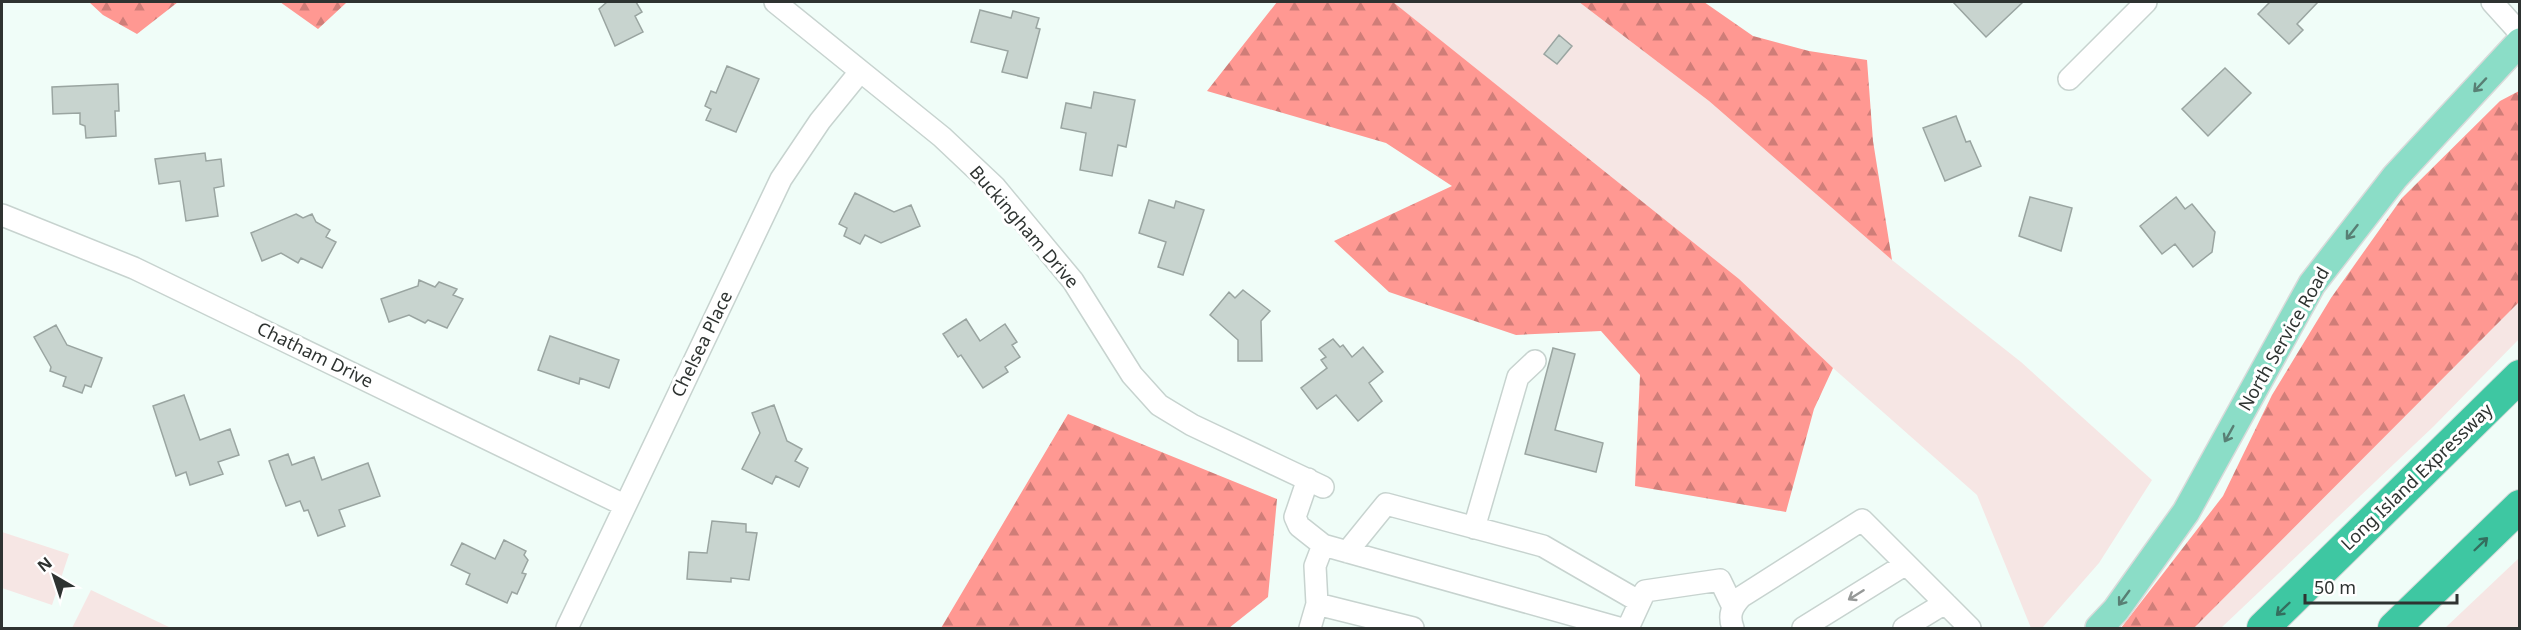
<svg xmlns="http://www.w3.org/2000/svg" width="2521" height="630" font-family="'Noto Sans',sans-serif">
	<style>
		.green { fill: #f6e6e4 }
		.forest { fill: url(#forest-firs) }
		.building { fill: #c8d4cf; stroke: #9aa5a1; stroke-width: 1.5 }
		.lines { fill: none; stroke-linecap: round; stroke-linejoin: round }
		.minor-casing { stroke: #c7d3cf; stroke-width: 24 }
		.major-casing { stroke: #d9dada; stroke-width: 30 }
		.highway-casing { stroke: #d9dada; stroke-width: 34 }
		.minor { stroke: #fff; stroke-width: 21 }
		.major { stroke: #8bddc7; stroke-width: 27 }
		.highway { stroke: #3ec7a2; stroke-width: 32 }
		.oneway { stroke: #587f74 }
		.oneway2 { stroke: #346e5e }
		.oneway3 { stroke: #969998 }
		.labels { text-anchor: middle; stroke-width: 6; stroke-linejoin: round; paint-order: stroke }
		.street-label { font-size: 18px; fill: #2e3331; stroke: #fff }
	</style>
	<defs>
		<pattern id="forest-firs" width="22" height="20" patternUnits="userSpaceOnUse" patternTransform="scale(1.5)"><rect width="22" height="20" fill="#ff9892"/><path d="M5 1l3.5 6h-7zM16 11l3.5 6h-7z" fill="#cf7d78"/></pattern>
	</defs>
	<rect width="100%" height="100%" fill="#f0fdf8"/>
	<path class="green" d="M1393 2H1579L1709 101 1892 260 2021 362 2152 480 2099 563 2042 628H2031L1977 495 1833 368Z
		M2519 302V339L2434 426 2221 628H2194Z
		M2 532 69 554 52 605 2 588Z
		M2519 558V628H2445Z
		M91 590 171 628H72Z"/>
	<path class="forest" d="M89 2H178L137 34 103 15Z
		M280 2H345L346 3 318 29Z
		M1277 2H1393L1739 279 1833 368 1814 409 1786 512 1635 486 1640 375 1601 331 1516 335 1389 292 1334 241 1452 186 1386 143 1207 91Z
		M1579 2H1704L1753 36 1809 51 1867 60 1873 141 1892 260 1709 101Z
		M2519 91V302L2194 628H2121L2223 496 2272 395 2331 298 2402 198 2500 101Z
		M1068 414 1277 499 1268 597 1229 628H941Z"/>
	<path class="building" d="M607 2H636L642 12 635 16 643 32 615 46 599 9Z
		M1953 2H2023L1986 37Z
		M2270 2H2318L2297 24 2303 30 2289 44 2258 14Z
		M980 10 1011 18 1013 11 1039 18 1036 28 1040 29 1027 78 1002 72 1008 51 971 42Z
		M1559 35 1572 46 1557 64 1544 54Z
		M727 66 759 79 736 132 706 120 711 109 705 106 711 91 716 93Z
		M2225 68 2251 93 2208 136 2182 109Z
		M118 84 119 111H115L116 136 86 138 85 126 80 124V113L53 114 52 87Z
		M1094 92 1135 100 1126 147 1118 145 1112 176 1080 170 1086 133 1061 128 1066 103 1091 108Z
		M1956 116 1966 142 1970 141 1981 166 1945 181 1923 128Z
		M205 153 206 161 221 159 224 186 214 188 218 216 186 221 180 181 159 184 155 159Z
		M855 193 894 212 911 205 920 226 881 243 865 235 860 244 844 236 847 228 839 224Z
		M2030 197 2072 208 2061 251 2019 236Z
		M2176 197 2185 209 2192 204 2215 232 2212 252 2193 267 2175 244 2162 254 2140 226Z
		M1149 200 1174 208 1176 201 1204 210 1183 275 1158 267 1166 242 1139 233Z
		M296 214 303 218 312 214 316 222 330 230 326 237 336 242 322 268 301 258 298 263 281 253 262 261 251 233Z
		M419 280 435 287 439 282 457 289 453 295 463 299 447 328 428 320 425 323 409 315 389 322 381 299 418 286Z
		M1243 290 1270 311 1261 321 1262 361H1238V340L1210 315 1229 292 1235 298Z
		M966 319 980 341 1005 324 1017 342 1012 345 1020 357 1005 367 1008 372 983 388 961 355 958 357 943 334Z
		M56 325 67 345 102 358 91 387 85 385 82 393 63 386 66 377 50 371 51 367 34 337Z
		M550 336 619 360 609 388 580 378 579 384 538 370Z
		M1333 339 1340 347 1343 345 1352 357 1363 347 1383 372 1369 383 1382 401 1358 421 1336 395 1317 409 1301 388 1327 368 1321 360 1326 357 1319 349Z
		M1553 348 1575 354 1555 430 1603 443 1596 472 1525 454Z
		M184 395 200 440 230 429 239 455 218 462 223 474 190 485 186 472 176 476 153 406Z
		M774 405 787 441 802 449 795 461 808 468 799 487 776 476 772 484 742 469 760 433 752 413Z
		M288 454 292 465 314 457 322 480 368 463 380 496 339 510 345 526 318 536 308 510 304 511 300 501 286 506 275 478 269 461Z
		M712 521 746 524V532L757 533 749 580 731 578V582L687 579 689 552 707 553Z
		M504 540 526 551 524 555 528 560 522 573 526 574 517 594 512 592 507 603 466 584 470 574 451 565 462 543 495 559Z"/>
	<g class="lines">
		<defs>
			<path id="minor" d="M775 2 942 137 995 187 1073 281 1132 375 1159 405 1192 425 1323 487
				M2492 2 2520 33
				M2069 79 2146 2
				M2 215 134 268 624 505
				M1308 479 1295 517 1299 526 1323 545
				M1474 528 1518 377 1535 361
				M1347 552 1386 504 1543 546 1640 602
				M1317 604 1315 566 1323 545 1619 628
				M567 628 781 179 820 121 859 73
				M1310 628 1317 604 1413 628
				M1628 628 1645 591 1720 580 1733 607
				M1733 628C1728 615 1732 607 1741 597L1862 520 1970 628
				M1803 628 1906 564
				M1904 628 1945 603"/>
			<path id="major" d="M2099 628 2116 610 2186 512 2312 284 2395 177 2520 42"/>
			<path id="highway" d="M2263 628 2520 376
				M2394 628 2520 506"/>
		</defs>
		<use href="#minor" class="minor-casing"/>
		<use href="#major" class="major-casing"/>
		<use href="#highway" class="highway-casing"/>
		<use href="#minor" class="minor"/>
		<use href="#major" class="major"/>
		<use href="#highway" class="highway"/>
	</g>
	<defs><path id="oneway-shaft" d="M-6 0H5M1.5-3L5.5 0L1.5 3" fill="none" stroke-width="1.6" stroke-linecap="round" stroke-linejoin="round" transform="scale(1.5)"/></defs>
	<g class="oneway">
		<use href="#oneway-shaft" transform="translate(2480 85) rotate(133)"/>
		<use href="#oneway-shaft" transform="translate(2352 232) rotate(128)"/>
		<use href="#oneway-shaft" transform="translate(2229 434) rotate(119)"/>
		<use href="#oneway-shaft" transform="translate(2124 598) rotate(126)"/>
	</g>
	<g class="oneway2">
		<use href="#oneway-shaft" transform="translate(2481 544) rotate(-44)"/>
		<use href="#oneway-shaft" transform="translate(2283 609) rotate(136)"/>
	</g>
	<use class="oneway3" href="#oneway-shaft" transform="translate(1856 595) rotate(148)"/>
	<g class="labels">
		<g class="street-label">
			<text transform="translate(1024 227) rotate(49)" y="6">Buckingham Drive</text>
			<text transform="translate(2284 339) rotate(-60)" y="6">North Service Road</text>
			<text transform="translate(702 344) rotate(-64)" y="6">Chelsea Place</text>
			<text transform="translate(315 355) rotate(26)" y="6">Chatham Drive</text>
			<text transform="translate(2417 477) rotate(-44)" y="6">Long Island Expressway</text>
		</g>
	</g>
	<rect width="2521" height="630" fill="none" stroke="#2e3331" stroke-width="6"/>
	<g transform="translate(54 576) rotate(321)" stroke="#ffffff" stroke-width="4.5" paint-order="stroke">
	<path d="M0-4.5L10 22L0 15L-10 22Z" fill="#2e3331"/>
	<text y="-9" font-size="16" font-weight="bold" text-anchor="middle" fill="#2e3331">N</text>
	</g>
	<path d="M2305 594v9h152v-9" fill="none" stroke="#2e3331" stroke-width="3"/>
	<text x="2314" y="594" font-size="18" fill="#2e3331" stroke="#ffffff" stroke-width="4.5" paint-order="stroke">50 m</text>
</svg>
